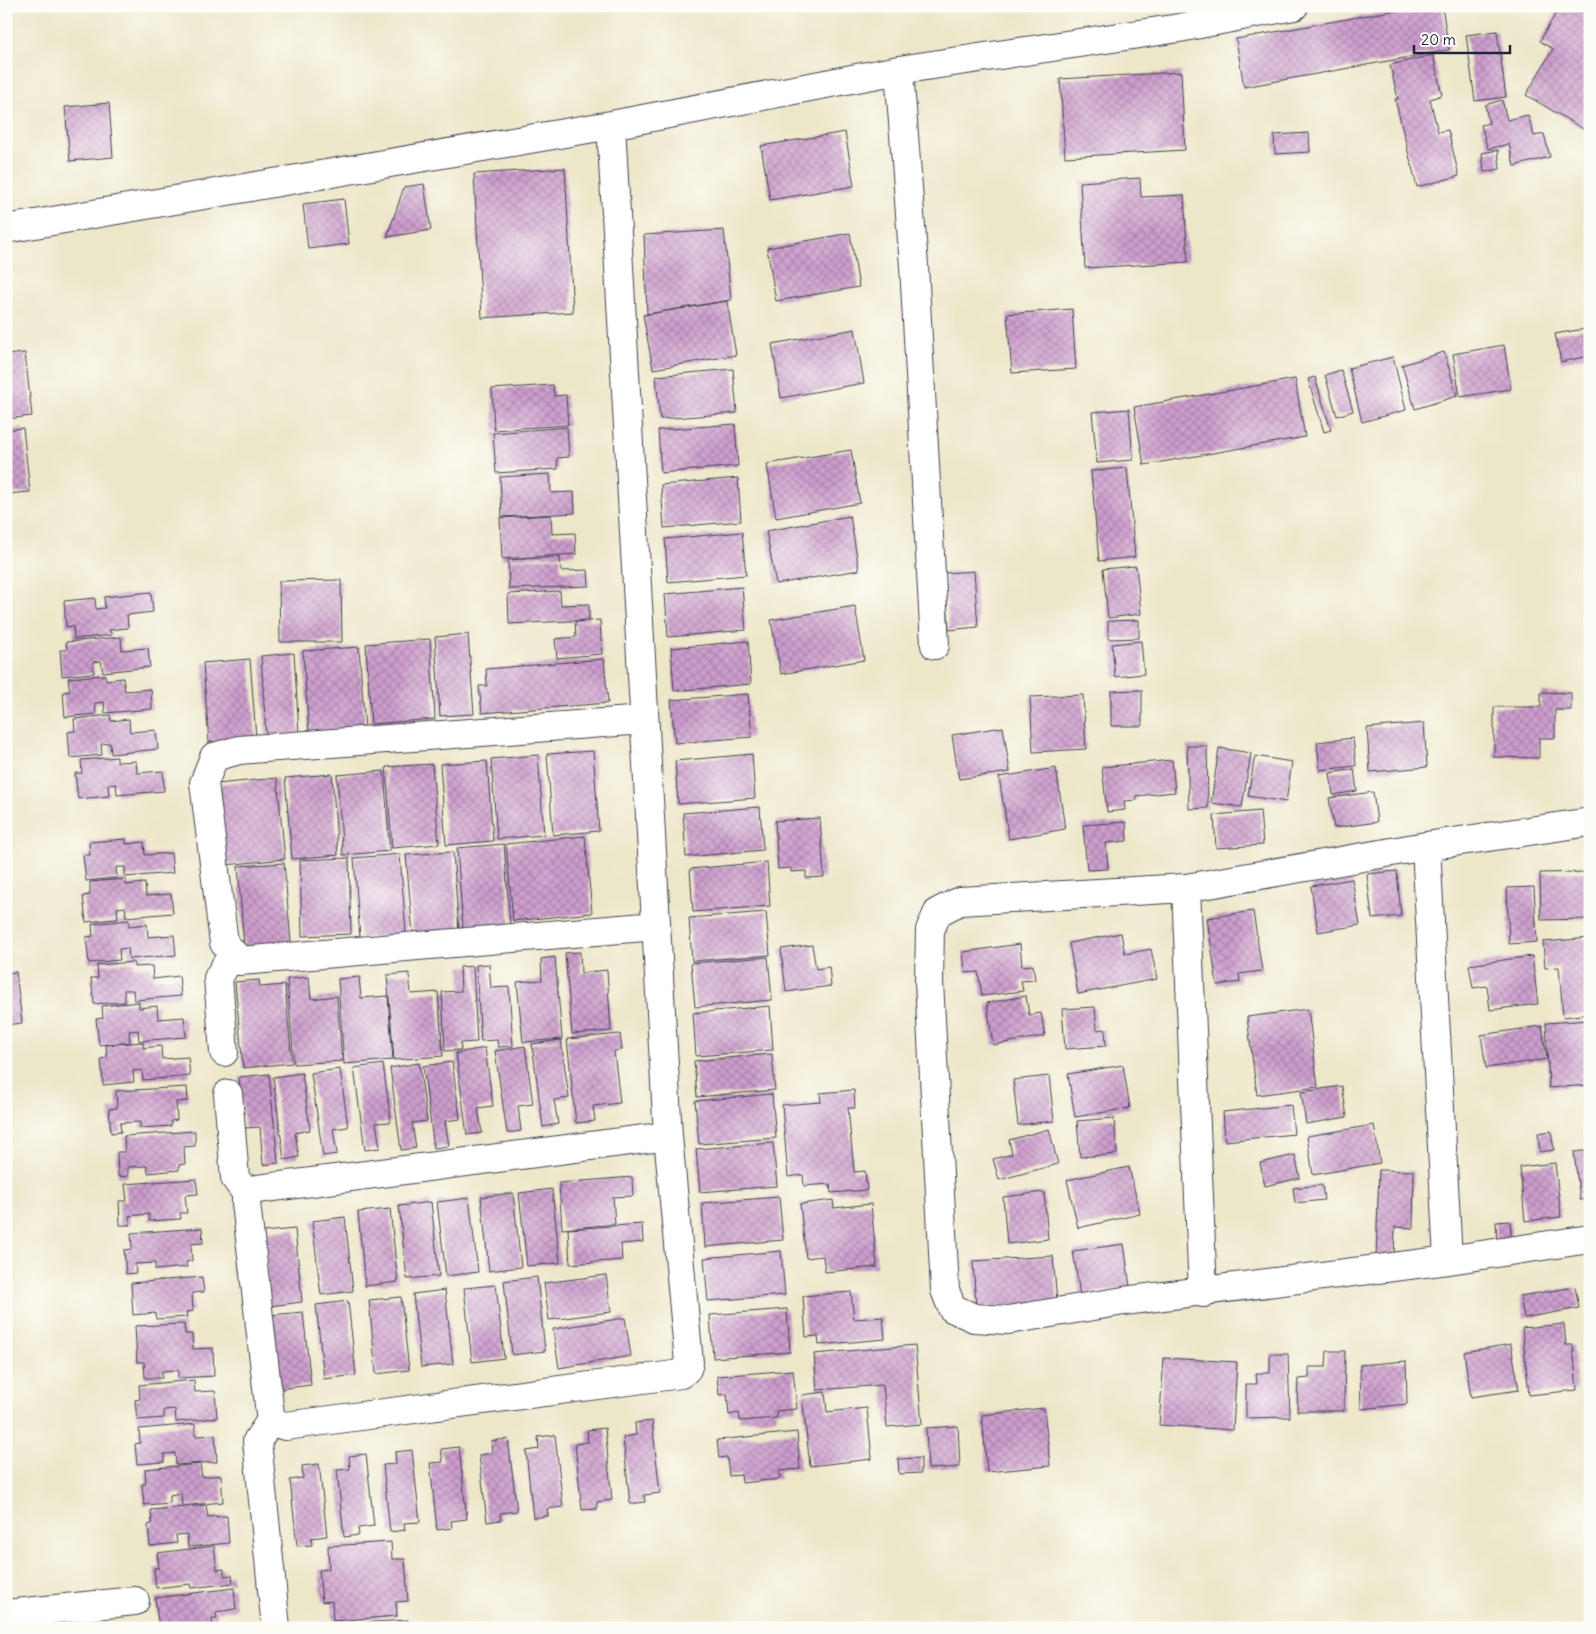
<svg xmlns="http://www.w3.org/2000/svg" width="1596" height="1634" font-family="Delius,sans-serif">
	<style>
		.building { fill: url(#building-cross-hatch) }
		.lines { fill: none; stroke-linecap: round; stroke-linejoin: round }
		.minor-casing { stroke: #404050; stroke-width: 30 }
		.minor { stroke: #fff; stroke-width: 28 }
	</style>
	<defs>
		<pattern id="building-cross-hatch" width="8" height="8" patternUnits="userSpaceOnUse" patternTransform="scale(1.25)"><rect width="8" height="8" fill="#ce9fce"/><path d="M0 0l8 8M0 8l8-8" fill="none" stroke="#a781a8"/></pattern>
	</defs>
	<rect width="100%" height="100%" fill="#fdfcf7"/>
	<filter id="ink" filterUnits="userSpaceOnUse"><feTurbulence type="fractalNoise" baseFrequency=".02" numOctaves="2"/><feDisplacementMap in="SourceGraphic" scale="10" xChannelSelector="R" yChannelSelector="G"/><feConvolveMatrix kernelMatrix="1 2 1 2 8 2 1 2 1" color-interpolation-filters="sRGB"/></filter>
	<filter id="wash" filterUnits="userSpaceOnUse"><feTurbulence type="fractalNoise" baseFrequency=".0096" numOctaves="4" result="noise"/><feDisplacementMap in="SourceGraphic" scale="20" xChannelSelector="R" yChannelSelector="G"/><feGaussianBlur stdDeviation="1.12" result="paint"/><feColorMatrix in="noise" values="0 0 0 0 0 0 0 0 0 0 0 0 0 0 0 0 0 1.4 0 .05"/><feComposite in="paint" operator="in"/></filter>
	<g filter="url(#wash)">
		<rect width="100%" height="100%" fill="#ede7c9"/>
		<g id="blocks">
			<path class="building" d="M1419 6H1442L1449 50 1244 87 1236 39Z
				M1560 6H1590V133L1526 95 1553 49 1540 41Z
				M1497 31 1506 97 1475 101 1466 35Z
				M1433 55 1442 95 1430 99 1438 132 1448 130 1459 176 1417 187 1395 99H1398L1390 65Z
				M1181 72 1185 150 1065 157 1060 79Z
				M1502 100 1507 120 1528 115 1534 136 1544 134 1550 157 1514 166 1509 144 1488 149 1481 125 1489 123 1485 105Z
				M109 103 113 157 70 161 65 107Z
				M845 132 854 186 770 200 761 146Z
				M1309 133 1310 152 1275 154 1274 135Z
				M1498 150 1500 169 1484 172 1482 153Z
				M565 168 573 312 482 318 474 174Z
				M1140 178 1141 197 1184 195 1188 262 1085 268 1080 182Z
				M424 184 431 230 387 237 404 187Z
				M344 199 349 244 308 249 303 204Z
				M724 230 731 300 647 314 644 235Z
				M850 233 859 287 776 301 767 248Z
				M727 301 736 355 653 369 643 315Z
				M1072 309 1076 369 1012 373 1007 314Z
				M855 329 864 383 781 398 772 344Z
				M1584 329 1589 356 1561 362 1555 334Z
				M1504 345 1511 389 1460 397 1453 354Z
				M1444 352 1457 396 1415 409 1402 365Z
				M25 353 32 416 6 419V355Z
				M1393 357 1406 410 1362 422 1349 368Z
				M733 369 737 413 660 419 656 376Z
				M1341 370 1353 411 1337 416 1325 375Z
				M1315 377 1331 430 1324 432 1308 379Z
				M1295 379 1305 437 1144 465 1134 407Z
				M553 385 554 396 566 395 568 425 494 430 492 389Z
				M1129 409 1133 460 1097 463 1092 412Z
				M735 424 738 466 661 473 658 430Z
				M567 427 569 457 557 458 558 469 496 473 493 433Z
				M23 428 30 492 6 494V430Z
				M851 450 860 503 776 518 767 464Z
				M1127 468 1135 557 1099 561 1091 471Z
				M550 474 551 493 574 492 575 513 502 517 500 477Z
				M738 478 741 521 664 528 661 485Z
				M551 515 552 534 575 533 576 554 502 559 500 518Z
				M850 516 859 570 776 584 766 531Z
				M742 532 746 575 668 582 665 539Z
				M560 557 561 571 588 570 589 586 509 589 508 560Z
				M1136 566 1141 614 1108 618 1103 569Z
				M974 571 978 627 949 630 945 573Z
				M341 580 342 642H280L279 581Z
				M742 587 746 630 668 637 665 594Z
				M560 591 561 605 589 604V620L509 624 508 594Z
				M151 592 153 612 127 615 128 628 109 630 112 635 74 639 73 626 66 627 64 601 95 598 96 609 105 608 104 597Z
				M855 606 864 660 781 674 771 620Z
				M600 620 602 654 557 658 555 639 576 637 575 622Z
				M1139 620V638L1108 639V621Z
				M468 634 474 714 440 716 435 637Z
				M121 637 122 650 148 648 150 667 103 672 101 661 93 662 94 673 62 676 60 650H67L66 642Z
				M430 639 435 719 371 724 366 644Z
				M748 641 751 684 674 691 671 648Z
				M1141 641 1144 674 1115 677 1112 644Z
				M359 647 365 729 309 733 303 651Z
				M294 653 299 733 266 736 261 656Z
				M250 659 256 738 209 742 203 663Z
				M604 659 608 703 482 713 479 686H487L486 669Z
				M105 675 106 680 123 678 125 691 151 689 152 709 105 713 104 702 95 703 96 714 65 717 63 692 70 691 68 678Z
				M1142 690V726H1111V691Z
				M1541 692 1571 693V710H1555V738H1539V758L1494 757V707H1541Z
				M748 694 752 737 675 743 671 700Z
				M1083 695 1086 749 1033 752 1030 697Z
				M110 715 111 721 129 719 130 732 156 730 158 749 111 754 110 743 101 744 102 755 70 758 68 732 75 731 74 719Z
				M1424 723 1427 767 1370 772 1367 728Z
				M1003 727 1010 772 959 779 952 735Z
				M1353 738 1356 766 1320 770 1317 742Z
				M1187 746H1207L1208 808 1189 809Z
				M1219 748 1251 753 1242 807 1211 803Z
				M593 751 599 831 553 835 547 754Z
				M752 754 755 798 678 804 675 761Z
				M538 755 544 835 497 839 491 759Z
				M1255 756 1292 762 1286 802 1248 796Z
				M117 757V762L136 761 137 773 163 771 164 791 117 795 116 784 108 785 109 796 78 799 75 773H82L81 760Z
				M1172 760 1175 792 1136 796 1137 800 1124 801 1125 810 1107 812 1102 767Z
				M487 761 493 841 446 845 440 764Z
				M432 764 439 844 392 848 386 767Z
				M1056 768 1065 829 1009 839 999 777Z
				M1354 769 1357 791 1333 795 1330 773Z
				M384 771 390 851 343 855 337 775Z
				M332 774 338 855 292 859 285 778Z
				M277 778 285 859 225 865 217 784Z
				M1373 792 1377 822 1334 828 1329 798Z
				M760 807 763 850 686 857 683 813Z
				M1260 811 1263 845 1216 848 1214 815Z
				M820 818 824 877 806 878V871L791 872V868L778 869 775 821Z
				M1126 822 1127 841 1106 843 1108 869 1087 870 1083 825Z
				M585 836 592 913 513 921 506 844Z
				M126 839V844L144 842 145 855 171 853 173 873 125 877V867H116L117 878 86 881 83 855H90L89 842Z
				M504 844 510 924 463 928 457 848Z
				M453 852 459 932 413 935 406 855Z
				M400 854 406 934 360 938 354 858Z
				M349 858 351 934 302 936 300 860Z
				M767 862 770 906 693 912 690 869Z
				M284 863 291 943 244 947 238 866Z
				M1397 871 1401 916 1372 919 1367 874Z
				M1590 872V919L1541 920 1540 873Z
				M126 879V885L145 883 146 896 171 894 173 913 126 917 125 907 117 908 118 919 86 922 83 896 90 895V882Z
				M1352 879 1360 925 1318 932 1311 886Z
				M1534 887 1537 942 1509 944 1507 888Z
				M1253 911 1262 971 1239 974 1240 982 1217 985 1207 918Z
				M766 912 770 955 692 961 689 918Z
				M129 920V926L147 924 148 937 174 935 176 955 129 959 128 948 119 949 120 960 89 963 86 937 93 936 92 924Z
				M1121 933 1125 954 1151 949 1157 979 1078 994 1069 943Z
				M1590 938V1014L1563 1017 1559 967 1545 968 1543 942Z
				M1020 944 1022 966 1033 965 1035 980 1021 981 1023 991 982 996 978 972 965 973 963 952Z
				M812 945 816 969 829 967 831 986 786 992 781 949Z
				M580 952 581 973 607 970 611 1031 572 1034 565 953Z
				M1532 956 1538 1004 1490 1010 1487 986 1473 988 1469 965Z
				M555 957 562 1039 523 1042 517 982 542 980 541 959Z
				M768 957 772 1000 695 1007 691 963Z
				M134 962V967L152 966 153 979 179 976 181 996 134 1000 133 990H124L125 1002 94 1004 91 978H98L97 965Z
				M489 964 491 988 509 987 513 1046 498 1047 497 1040 481 1041 476 965Z
				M473 966 477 1042 460 1043 461 1050 445 1051 442 992 461 991 460 967Z
				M16 972 22 1023 6 1025V973Z
				M409 973 411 994 438 992 443 1056 394 1060 387 975Z
				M309 977 311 999 337 996 342 1061 294 1064 287 979Z
				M359 977 361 998 388 996 393 1060 344 1064 338 979Z
				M259 980 260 987 285 985 292 1063 243 1068 235 982Z
				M1026 996 1029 1015 1041 1013 1045 1036 993 1045 987 1003Z
				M139 1002V1008L157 1006 158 1019 184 1017 186 1037 139 1041 138 1030 129 1031 130 1042 99 1045 96 1019 103 1018 102 1006Z
				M770 1006 773 1050 696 1056 693 1013Z
				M1095 1007 1097 1030 1105 1029 1106 1046 1065 1049 1062 1009Z
				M1308 1009 1318 1087 1257 1095 1247 1017Z
				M1590 1020V1085L1549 1088 1546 1023Z
				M1542 1026 1547 1059 1486 1068 1481 1035Z
				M620 1034 622 1050 614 1051 620 1103 593 1106 595 1121 576 1123 567 1039Z
				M561 1040 569 1098 554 1100 558 1124 543 1127 532 1044Z
				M143 1042V1048L161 1046 162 1059 188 1057 190 1076 143 1080 142 1070 133 1071 134 1082 103 1085 101 1059 107 1058 106 1045Z
				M525 1046 533 1104 518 1106 521 1131 507 1133 495 1051Z
				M485 1048 493 1106 478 1108 482 1133 467 1135 456 1053Z
				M772 1054 775 1090 697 1097 694 1061Z
				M452 1062 460 1119 445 1121 449 1146 434 1148 423 1066Z
				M419 1063 427 1121 412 1123 416 1148 401 1150 390 1068Z
				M383 1064 391 1122 376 1123 380 1148 365 1150 354 1068Z
				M1123 1065 1130 1108 1075 1117 1068 1074Z
				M340 1069 348 1127 333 1129 337 1154 323 1156 311 1073Z
				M302 1073 310 1130 295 1133 299 1157 284 1160 273 1077Z
				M269 1074 278 1163 263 1165 260 1127 245 1128 239 1077Z
				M1049 1076 1054 1121 1018 1125 1013 1080Z
				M1342 1086 1347 1117 1306 1124 1301 1092Z
				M187 1087 188 1101 176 1102 177 1120 171 1121V1126L140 1128V1122L120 1123 121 1132 111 1133 109 1109 117 1108 116 1091Z
				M854 1090 855 1108H848L854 1172 865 1171 867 1190 831 1193 830 1184 804 1186 803 1175 788 1177 782 1105 821 1102 820 1093Z
				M772 1094 776 1138 699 1144 695 1101Z
				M1291 1105 1294 1134 1225 1141 1223 1112Z
				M1114 1118 1117 1154 1080 1157 1077 1121Z
				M1374 1125 1380 1163 1313 1175 1307 1136Z
				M1049 1129 1058 1164 999 1180 993 1159 1012 1154 1009 1140Z
				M195 1131V1146L184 1147 185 1164 179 1165V1170L148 1173 147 1166 128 1167V1176L118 1177 117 1152H125L124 1136Z
				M1551 1131 1554 1150 1540 1152 1538 1133Z
				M773 1143 777 1186 700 1192 696 1149Z
				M1590 1150V1199L1580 1200 1574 1152Z
				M1295 1155 1300 1178 1265 1186 1260 1163Z
				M1555 1163 1561 1217 1525 1221 1520 1167Z
				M1129 1167 1140 1214 1078 1228 1067 1180Z
				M1379 1170 1414 1171 1413 1228 1395 1227 1394 1259H1376Z
				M632 1177 633 1196 613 1197 615 1224 562 1229 559 1183Z
				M196 1179 198 1194 185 1195 187 1213H180L181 1219 149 1221V1214L129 1216 130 1225H120L119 1201H127L125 1184Z
				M1322 1185 1324 1200 1295 1203 1293 1188Z
				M552 1189 560 1263 527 1266 519 1193Z
				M1044 1192 1048 1239 1007 1244 1003 1197Z
				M513 1193 521 1267 489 1271 481 1197Z
				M779 1197 783 1240 705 1247 702 1203Z
				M469 1198 478 1272 446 1276 437 1202Z
				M833 1200 834 1208 871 1204 877 1267 825 1272 823 1256 806 1258 800 1204Z
				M431 1202 439 1276 407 1279 399 1206Z
				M390 1209 398 1282 365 1286 358 1212Z
				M345 1217 353 1291 321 1295 312 1221Z
				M1510 1221 1512 1246 1497 1247 1496 1222Z
				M642 1224 643 1242 621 1244 622 1260 570 1264 568 1229Z
				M202 1228 203 1243 191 1244 192 1261 186 1262 187 1267 155 1270V1263L135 1264 136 1273 126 1274 124 1250 132 1249 131 1233Z
				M295 1229 302 1302 270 1306 262 1232Z
				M1124 1244 1130 1287 1080 1295 1073 1251Z
				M781 1251 785 1295 708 1301 704 1258Z
				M1053 1256 1057 1302 976 1308 973 1261Z
				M606 1275 611 1312 549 1320 544 1283Z
				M202 1277 204 1292 192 1293 193 1311 186 1312 187 1317 156 1319 155 1313 133 1315 131 1283Z
				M537 1277 545 1351 512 1355 504 1281Z
				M496 1285 504 1358 472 1362 464 1288Z
				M1575 1287 1579 1308 1524 1318 1520 1296Z
				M445 1290 453 1364 421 1367 413 1294Z
				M851 1292 854 1319 883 1317 885 1339 819 1345 818 1336 806 1337 803 1296Z
				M401 1297 409 1370 376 1374 369 1300Z
				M348 1301 356 1375 324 1379 316 1305Z
				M787 1309 790 1352 713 1358 710 1315Z
				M303 1312 311 1385 279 1389 271 1315Z
				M625 1318 631 1356 559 1368 553 1329Z
				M184 1324 185 1334H192L193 1349 213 1348 214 1376 178 1378V1370L162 1371V1378H145L144 1362H137L135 1326Z
				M1564 1324 1566 1345H1573L1577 1390 1529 1395 1522 1328Z
				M1511 1344 1519 1390 1471 1397 1464 1352Z
				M915 1345 922 1424 887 1427 883 1385 817 1390 814 1354Z
				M1327 1351H1345L1344 1411H1297L1298 1379 1309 1378V1367H1326Z
				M1270 1354H1288L1290 1417 1246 1418V1384H1257L1256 1373H1270Z
				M1164 1358 1237 1362 1233 1430 1159 1425Z
				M1406 1361 1407 1404 1361 1409 1360 1365Z
				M793 1370 797 1409 776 1411 777 1418 740 1421 739 1413 729 1415 727 1394 719 1395 717 1376Z
				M194 1380 195 1392 215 1391 217 1418 176 1422 175 1409 164 1410V1418L137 1420 135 1400 140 1399 139 1385Z
				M825 1392 827 1412 867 1408 872 1459 810 1466 802 1395Z
				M1044 1408 1050 1466 987 1472 982 1415Z
				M652 1421 660 1493 644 1495 645 1502 630 1504 623 1437 636 1435 635 1423Z
				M195 1424V1436L215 1435 217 1462 176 1465 175 1453 164 1454V1462L137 1464 135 1444 140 1443 139 1429Z
				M958 1426 960 1467 928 1469 926 1428Z
				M605 1428 612 1500 597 1502V1509L582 1510 575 1444 588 1442 587 1430Z
				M797 1432 800 1469 779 1471 780 1479 742 1483 741 1475 729 1476 727 1457 719 1458 717 1440Z
				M555 1435 563 1507 547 1509 548 1516 533 1518 526 1451 539 1449 538 1437Z
				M508 1439 517 1511 500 1513 501 1520 487 1522 479 1455 492 1453 491 1441Z
				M459 1447 467 1519 451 1521 452 1528 437 1530 430 1463 443 1462 441 1449Z
				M412 1450 420 1522 404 1523 405 1530 390 1532 383 1465 396 1464 395 1452Z
				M366 1454 374 1526 358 1528 359 1535 344 1537 337 1470 350 1469 349 1456Z
				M921 1458V1473L899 1474 898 1459Z
				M200 1464 202 1477 221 1475 223 1502 182 1506 181 1493 170 1495V1503L144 1505 142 1484H146L145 1469Z
				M319 1464 327 1536 311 1538 312 1545 297 1546 290 1480 303 1478 302 1466Z
				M206 1505 208 1517 227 1516 229 1543 188 1547 187 1534 176 1535 177 1543 150 1546 148 1525 152 1524 151 1510Z
				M391 1542 392 1559H405L408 1601 396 1602 397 1616 333 1621 332 1601 322 1602 319 1570 329 1569 328 1546Z
				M214 1546 217 1570 224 1569V1576L232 1575 233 1583 191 1588 190 1584 156 1588 154 1568H159L157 1553Z
				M234 1588 236 1609 216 1612 217 1618H212L213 1628H159L155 1598Z
				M408 1620V1628H324V1625Z"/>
		</g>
	</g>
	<g filter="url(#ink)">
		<use href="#blocks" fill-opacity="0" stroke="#404050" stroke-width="1"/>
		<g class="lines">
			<defs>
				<path id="minor" d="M899 70 914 266 935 645
					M611 125 668 1136 689 1363 687 1369 681 1374 285 1426C277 1424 273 1422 270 1414L246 1203V1198L250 1190 668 1136
					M6 229 611 125 899 70 1179 28 1294 6
					M644 720 239 750 214 757 204 783 224 943 240 961 656 926
					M1590 822 1426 846 1186 888 960 901 938 912 930 930 929 981 945 1290 952 1308 974 1318 1008 1320 1124 1301 1448 1260 1590 1239
					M1426 846 1448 1260
					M1186 888 1203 1293
					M224 1052 218 978 233 953
					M228 1094 235 1178 247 1194
					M272 1419 257 1441 276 1628
					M6 1614 135 1601"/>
			</defs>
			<use href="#minor" class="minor-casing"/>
			<use href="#minor" class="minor"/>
		</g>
	</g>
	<rect width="1596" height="1634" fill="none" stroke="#fdfcf7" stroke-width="25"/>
	<path d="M1414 45v8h96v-8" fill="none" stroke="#22223b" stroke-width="2.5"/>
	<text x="1421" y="45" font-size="15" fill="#22223b" stroke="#fdfcf7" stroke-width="4" paint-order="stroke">20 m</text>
</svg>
